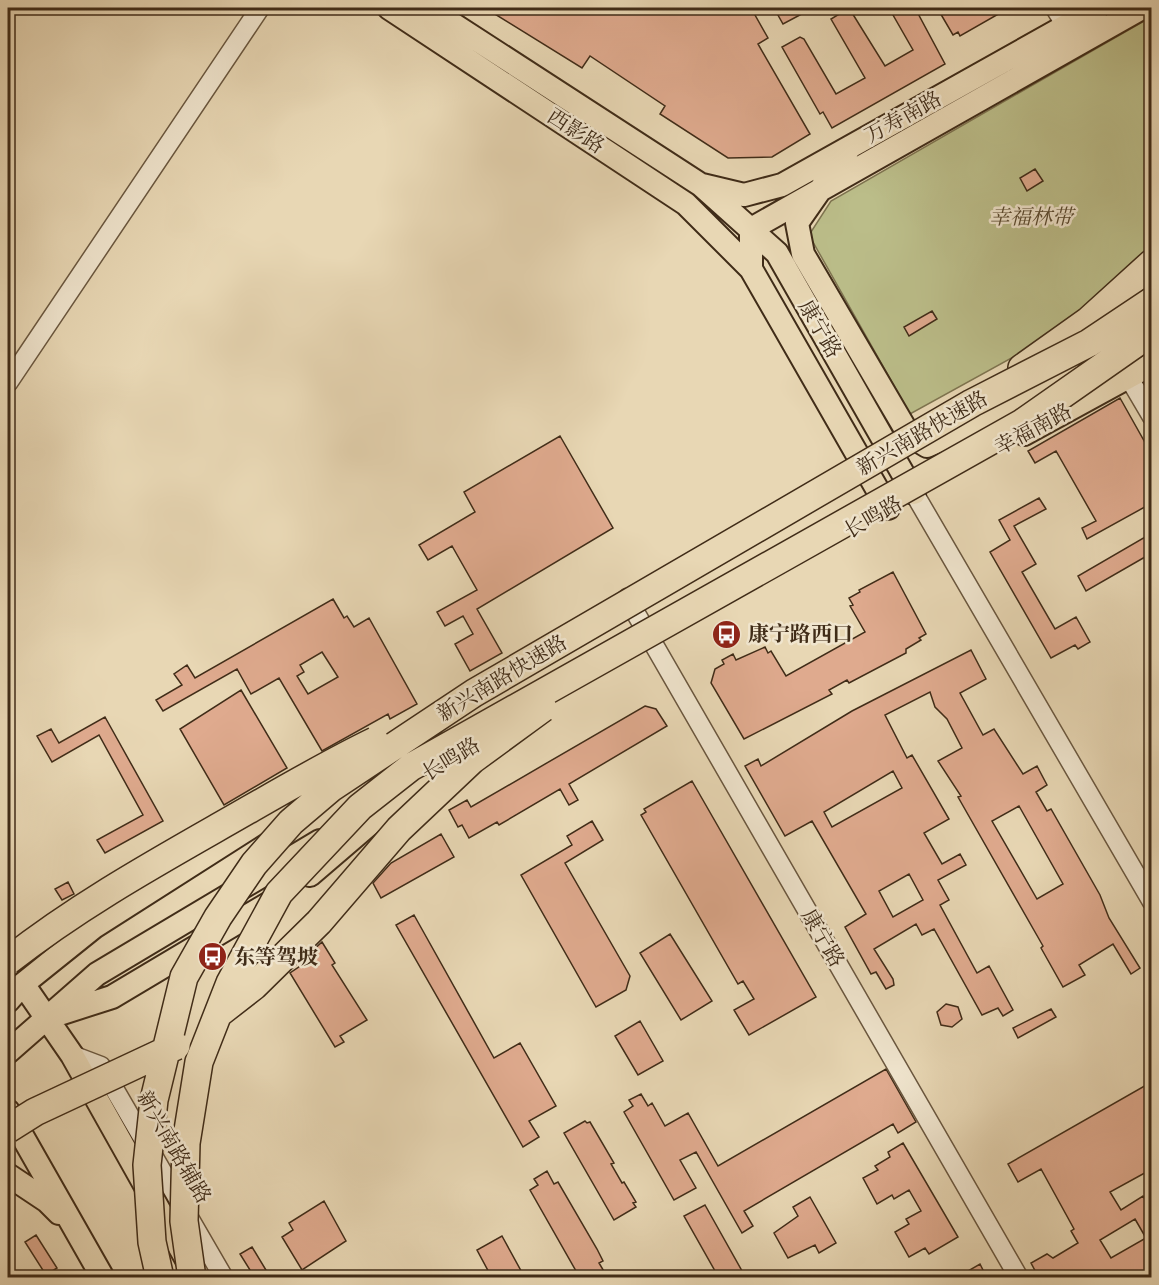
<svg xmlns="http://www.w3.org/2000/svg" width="1159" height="1285" font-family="'Gentium Book Plus','Noto Serif SC',serif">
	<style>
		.green { fill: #bbbd89; stroke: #7e7450; stroke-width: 1.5 }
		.building { fill: #dfaa8e; stroke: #402c18; stroke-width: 1.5; fill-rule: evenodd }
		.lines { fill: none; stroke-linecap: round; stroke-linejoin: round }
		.minor-casing { stroke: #6a573f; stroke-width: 21 }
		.major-casing { stroke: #402c18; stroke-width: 26 }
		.highway-casing { stroke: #402c18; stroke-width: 30 }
		.minor { stroke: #f0e5ce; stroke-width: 18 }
		.major { stroke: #e8d7b4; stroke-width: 22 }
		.highway { stroke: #e8d7b4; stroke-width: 27 }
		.highway-bridge-casing { stroke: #402c18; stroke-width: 30; stroke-linecap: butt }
		.highway-bridge { stroke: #e8d7b4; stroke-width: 27 }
		.labels { text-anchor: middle; stroke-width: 5; stroke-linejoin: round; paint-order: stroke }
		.street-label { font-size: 21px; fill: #402c18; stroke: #f0e5ce }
		.park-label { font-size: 21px; font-style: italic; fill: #59492f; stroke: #f0e5ce }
		.poi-label { font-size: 21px; font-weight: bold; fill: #402c18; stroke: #f0e5ce; text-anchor: start }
	</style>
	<rect width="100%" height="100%" fill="#e8d7b4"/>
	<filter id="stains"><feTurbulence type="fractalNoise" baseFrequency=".00333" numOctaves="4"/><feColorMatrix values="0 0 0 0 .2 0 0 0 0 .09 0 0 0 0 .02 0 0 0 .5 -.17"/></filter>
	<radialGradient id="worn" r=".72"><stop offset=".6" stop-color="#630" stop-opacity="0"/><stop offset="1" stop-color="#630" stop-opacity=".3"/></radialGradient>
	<path class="green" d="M1151 17V281L910 414 809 235 831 201Z"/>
	<path class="building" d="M485 8H622L630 12 633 8H751L768 38 758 44 810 134 772 157 728 158 660 114 665 106 590 56 582 68Z
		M774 8H813L783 24Z
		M849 8 885 66 913 50 889 8H915L945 64 832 128 823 112 820 114 782 47 800 37 804 39 836 94 865 78 831 19Z
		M946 8H1009L960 36 958 32 953 35 939 11Z
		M1035 169 1043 181 1027 191 1020 178Z
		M932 311 937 319 909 336 904 327Z
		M1120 398 1152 455V503L1087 539 1082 528 1096 521 1056 451 1035 463 1028 451Z
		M560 436 613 528 477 609 502 653 470 671 455 644 473 634 463 616 445 626 437 612 477 590 452 546 428 560 419 545 475 512 464 492Z
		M1039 498 1046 509 1014 526 1036 564 1022 572 1055 629 1076 617 1090 642 1078 649 1075 645 1051 658 990 552 1010 540 999 520Z
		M1152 533V553L1086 591 1078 576Z
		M893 572 926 634 919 638 921 640 906 649V653L849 683 847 680 829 690 832 694 744 739 711 683 715 669 724 664 722 660 733 654 736 660 765 647 768 653 771 651 786 676 865 632 850 606 853 605 849 598 860 592 859 590Z
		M333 599 344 618 347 616 354 627 369 618 417 704 390 719 388 714 322 751 279 678 251 694 237 669 163 711 156 700 182 685 174 674 187 665 195 678ZM322 652 338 677 308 694 297 676 304 672 300 665Z
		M971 650 986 679 960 693 983 735 994 729 1023 774 1037 766 1047 785 1036 792 1047 811 1051 809 1100 895 1109 918 1140 968 1131 974 1113 944 1079 965 1085 975 1063 987 1041 948 1043 946 958 797 961 796 938 761 962 748 947 719 935 707 930 692 885 715 907 758 912 755 949 819 924 833 942 864 960 854 966 865 938 880 949 900 940 905 977 973 989 966 1013 1010 1003 1016 998 1008 982 1015 934 929 922 935 916 924 874 949 893 979 894 985 886 989 876 972 871 974 845 927 866 914 812 821 785 836 745 766 758 759 761 766 852 711ZM893 771 902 788 832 827 824 812ZM1019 806 1063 884 1037 899 992 821ZM909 874 923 900 893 917 879 891Z
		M241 690 287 768 224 805 180 729Z
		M645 706 656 709 667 726 569 784 578 800 569 805 560 789 499 825 497 822 469 838 462 825 458 827 449 810 467 800 471 807Z
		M105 717 163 821 105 853 97 840 143 815 99 735 52 762 37 736 51 729 59 743Z
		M692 781 816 997 749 1035 734 1010 754 999 743 981 738 984 641 815 646 812 644 809Z
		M592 821 603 840 565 863 630 976 626 990 596 1007 521 875 572 845 567 836Z
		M441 834 454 857 381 898 373 883 391 863Z
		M68 882 74 894 62 900 55 889Z
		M414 915 494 1058 520 1043 556 1106 529 1121 539 1137 523 1147 396 925Z
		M670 934 712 1001 681 1020 640 953Z
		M322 942 335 963 332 965 367 1020 340 1036 344 1042 335 1047 290 973 312 958 309 954Z
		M946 1004 958 1007 962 1019 952 1027 941 1025 937 1012Z
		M1051 1009 1056 1017 1018 1038 1013 1028Z
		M640 1021 663 1061 638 1075 615 1036Z
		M886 1069 916 1122 898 1133 893 1124 744 1211 753 1226 742 1233 696 1152 680 1160 696 1188 674 1200 624 1112 633 1106 629 1100 641 1094 648 1106 652 1103 665 1126 688 1113 718 1166Z
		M1148 1084 1152 1090V1169L1110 1192 1121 1210 1143 1196 1152 1210V1278H1039L1031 1263 1047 1254 1053 1258 1078 1243 1071 1231 1074 1229 1041 1169 1018 1182 1008 1164ZM1135 1219 1146 1238 1111 1258 1100 1240Z
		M585 1121 587 1123 590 1122 614 1163 611 1164 622 1183 624 1182 636 1202 633 1203 636 1207 614 1220 564 1133Z
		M903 1143 958 1237 929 1254 925 1248 909 1257 895 1232 909 1224 906 1219 921 1211 909 1190 894 1199 892 1195 877 1204 863 1178 878 1170 875 1166 890 1157 888 1152Z
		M547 1171 554 1184 558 1182 597 1249 603 1261 599 1263 608 1278H580L530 1190 538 1185 534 1179Z
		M810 1197 836 1243 819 1253 815 1245 788 1258 774 1233 798 1216 793 1207Z
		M324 1201 346 1241 302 1270 282 1237 293 1230 289 1223Z
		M705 1205 746 1278H719L684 1216Z
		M36 1235 57 1268 46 1275 25 1242Z
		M502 1236 525 1278H492L477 1250Z
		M252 1247 266 1270 255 1278 240 1254Z
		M980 1264 987 1278H956Z"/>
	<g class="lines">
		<defs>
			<path id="minor" d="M1055 8 1066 26
				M1129 378 1152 417
				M8 383 260 8
				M914 493 1152 902
				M627 598 1019 1278
				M72 1055 101 1066 224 1278"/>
			<path id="major" d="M389 8 686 204 751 269
				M428 8 701 185 777 253 914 493
				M850 147 797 223 803 254 909 435 927 446 957 433 1085 358
				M702 185 744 195 782 185 1098 8
				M1024 434 1152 364
				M888 508 751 269V229L1142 8
				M310 875 436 767
				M23 984 72 1055 187 1260
				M8 1001 23 984 94 927 318 784
				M56 1015 112 997 278 898
				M8 1052 97 974 320 841
				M8 1111 103 1278
				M8 1175 47 1201 59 1213"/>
			<path id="highway" d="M1022 368 1088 321 1152 263"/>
		</defs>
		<use href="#minor" class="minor-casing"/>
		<use href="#major" class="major-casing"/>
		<use href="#highway" class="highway-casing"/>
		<use href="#minor" class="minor"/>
		<use href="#major" class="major"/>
		<use href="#highway" class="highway"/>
		<defs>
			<path id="highway-bridge" d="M8 961C73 910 143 870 215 829 268 799 321 767 375 741
				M218 1014 254 986 319 922 399 829 472 760 543 708
				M8 1129 35 1112 176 1046
				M160 1278 152 1242 147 1165 154 1100 184 977 218 917 254 864 291 822 331 788 474 693 972 403 1089 343 1152 301
				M192 1278 184 1221 186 1143 199 1062 230 983 279 893 360 807 411 767 1022 423 1152 332"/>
		</defs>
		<use href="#highway-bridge" class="highway-bridge-casing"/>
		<use href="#highway-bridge" class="highway-bridge"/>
	</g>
	<defs>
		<symbol id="bus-disc" viewBox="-11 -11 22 22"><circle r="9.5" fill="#8f2418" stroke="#f0e5ce"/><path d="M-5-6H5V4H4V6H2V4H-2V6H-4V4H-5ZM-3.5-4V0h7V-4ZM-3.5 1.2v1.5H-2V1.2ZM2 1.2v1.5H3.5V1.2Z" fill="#fff"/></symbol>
	</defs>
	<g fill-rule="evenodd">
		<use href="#bus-disc" x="710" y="618" width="33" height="33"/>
		<use href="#bus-disc" x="196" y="940" width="33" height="33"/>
	</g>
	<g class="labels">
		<g class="street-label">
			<text transform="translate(903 117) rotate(-29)" y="7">万寿南路</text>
			<text transform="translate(576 131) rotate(33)" y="7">西影路</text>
			<text transform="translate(820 329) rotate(60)" y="7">康宁路</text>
			<text transform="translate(1033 429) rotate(-28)" y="7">幸福南路</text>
			<text transform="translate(922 433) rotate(-30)" y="7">新兴南路快速路</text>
			<text transform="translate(873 517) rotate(-30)" y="7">长鸣路</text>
			<text transform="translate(502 678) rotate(-31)" y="7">新兴南路快速路</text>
			<text transform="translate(451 759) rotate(-31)" y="7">长鸣路</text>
			<text transform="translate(823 938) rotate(60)" y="7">康宁路</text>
			<text transform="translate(174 1147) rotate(60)" y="7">新兴南路辅路</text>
		</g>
		<g class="park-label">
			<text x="1031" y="224">幸福林带</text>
		</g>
		<g class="poi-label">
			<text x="748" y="641">康宁路西口</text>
			<text x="234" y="964">东等驾坡</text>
		</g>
	</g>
	<rect width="1159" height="1285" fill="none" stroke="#e8d7b4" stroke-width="30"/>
	<rect x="9" y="9" width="1141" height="1267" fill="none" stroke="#402c18" stroke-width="3"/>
	<rect x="15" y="15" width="1129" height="1255" fill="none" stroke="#402c18" stroke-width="1.5"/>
	<rect width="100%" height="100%" filter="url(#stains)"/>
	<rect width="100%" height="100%" fill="url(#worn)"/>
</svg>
